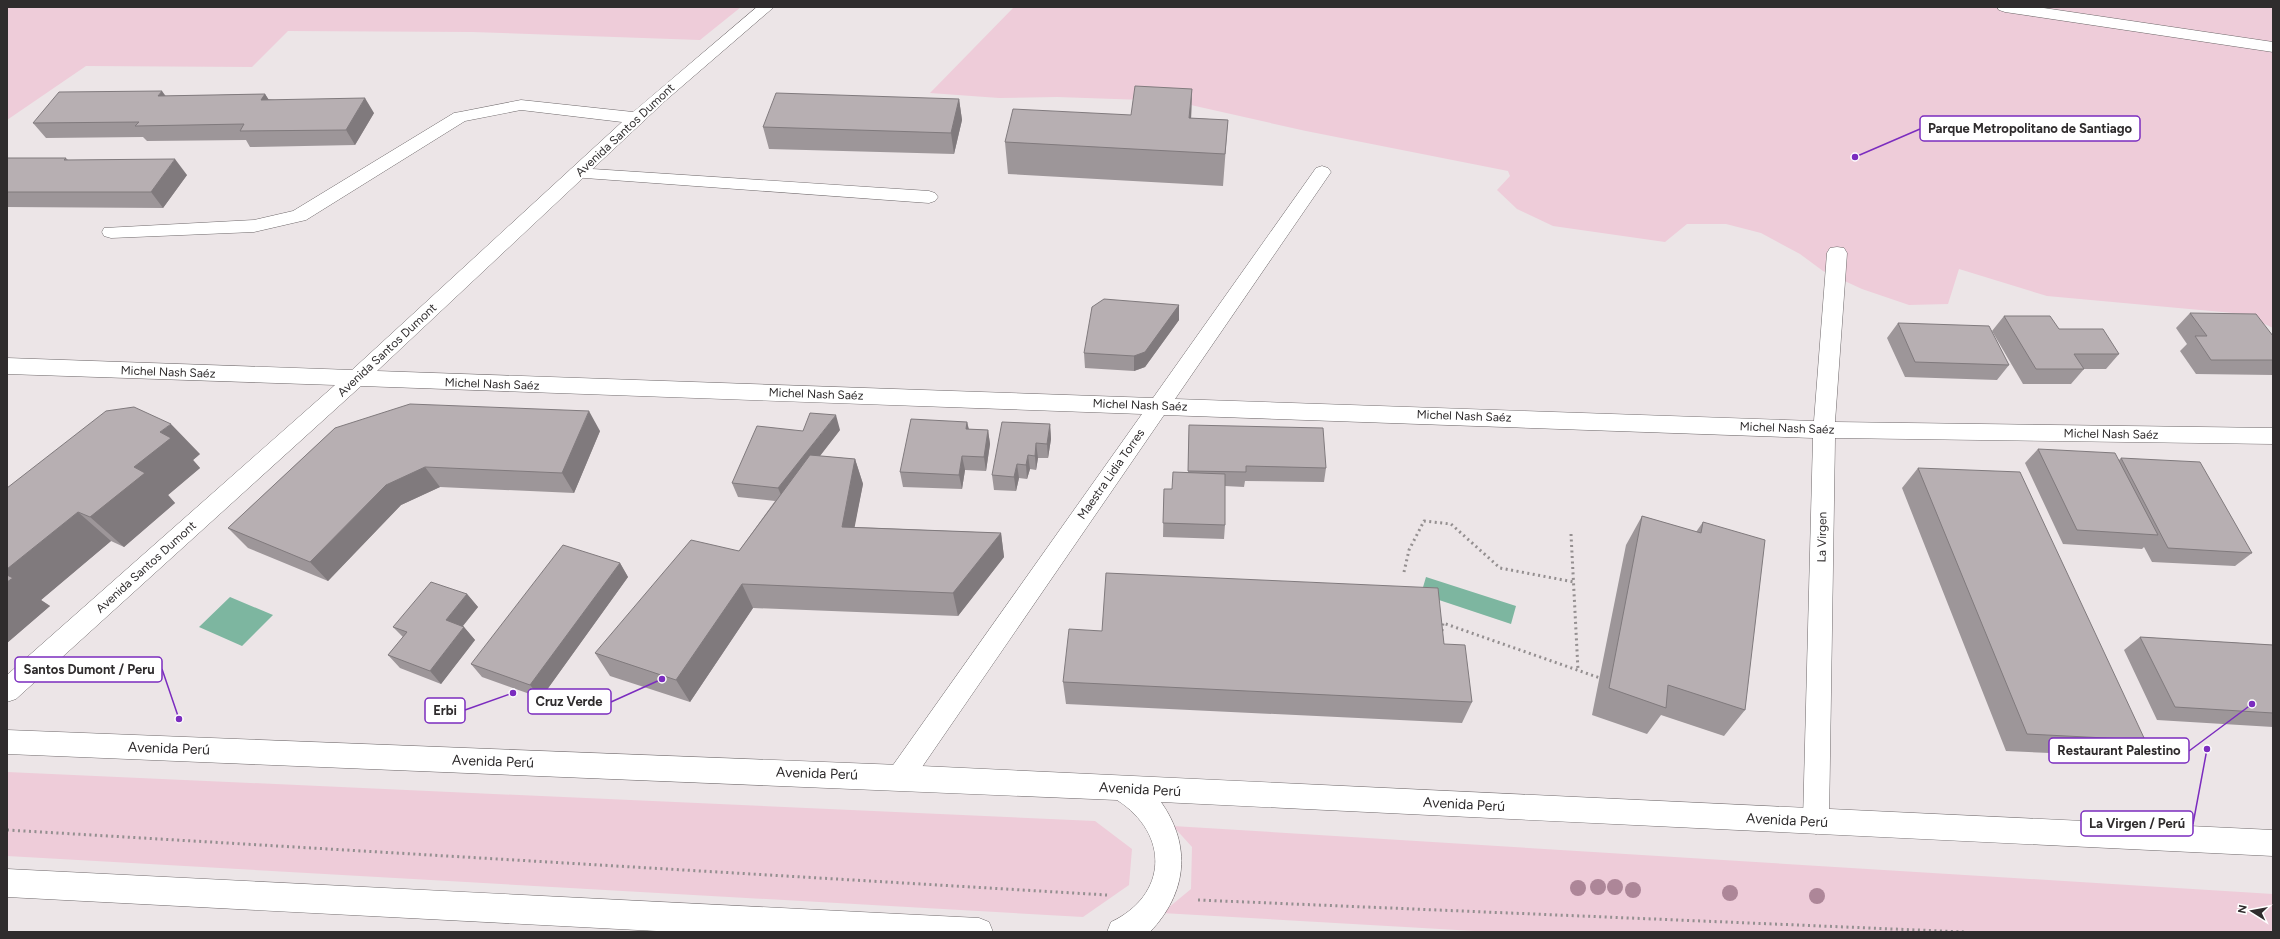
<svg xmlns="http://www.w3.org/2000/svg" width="2280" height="939" font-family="Figtree,sans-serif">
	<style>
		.green { fill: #eeccd9 }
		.water { fill: #7db6a0 }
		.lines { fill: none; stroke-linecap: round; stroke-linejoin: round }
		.lane-casing { stroke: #6f696b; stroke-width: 1 }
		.street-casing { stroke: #6f696b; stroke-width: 1 }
		.secondary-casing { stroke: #6f696b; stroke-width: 1 }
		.path { stroke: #948f90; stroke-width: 3; stroke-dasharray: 2 3.5; stroke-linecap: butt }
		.lane { fill: #fff; fill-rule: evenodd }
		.street { fill: #fff; fill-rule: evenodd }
		.secondary { fill: #fff; fill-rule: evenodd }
		.tree { fill: #ad8698 }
		.wall { fill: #9d9699 }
		.shaded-wall { fill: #807a7d }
		.building { fill: #b7afb2; stroke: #807a7d }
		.labels { text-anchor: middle; stroke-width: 4; stroke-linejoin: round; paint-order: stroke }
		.street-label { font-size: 12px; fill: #2f2c2d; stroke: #fff }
		.near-street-label { font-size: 14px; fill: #2f2c2d; stroke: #fff }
		.leader { fill: none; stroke: #7b2cbf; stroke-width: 1.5 }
		.callout-dot { fill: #7b2cbf; stroke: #fff; stroke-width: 1.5 }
		.callout { fill: #fff; stroke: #7b2cbf; stroke-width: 1.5 }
		.callout-label { font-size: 13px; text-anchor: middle; font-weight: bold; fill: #2f2c2d }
	</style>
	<rect width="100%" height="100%" fill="#ece5e7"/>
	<path class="green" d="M7 7H741L700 40 472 32 288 31 252 67 86 66 7 120Z
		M1014 7H2273V328L2244 314 2047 296 1959 269 1948 304 1909 305 1862 289 1823 271 1800 254 1761 233 1726 224H1687L1665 242 1553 226 1517 209 1497 190 1510 176 1508 171 1306 131 1173 101 1057 97 999 98 930 93Z
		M7 772 1095 821 1132 849 1129 885 1083 917 7 856Z
		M1173 826 2273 894V932H1492L1162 913 1191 889 1192 847Z"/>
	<path class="water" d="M1426 577 1516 606 1511 624 1421 594Z
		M230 597 273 615 242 646 199 627Z"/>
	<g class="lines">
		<defs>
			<path id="lane" d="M577 168 929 191 935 193 938 197 935 201 929 203 571 177 568 173 571 169Z"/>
			<path id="street" d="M757 7H774L665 101 377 371 1153 398 1316 168 1322 166 1328 168 1331 172 1175 399 1814 421 1827 253 1830 248 1837 247 1844 248 1847 253 1835 422 2273 428V444L1835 438 1829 821 1825 830 1816 834 1807 830 1803 821 1813 438 1164 415 909 786 900 789 891 786 887 777 891 768 1142 414 361 386 16 699 7 702V675L335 385 7 374V358L352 370 622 122 521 110 465 121 306 220 254 232 111 238 104 236 102 232 104 228 254 220 293 211 454 113 460 112 521 100 633 112Z
				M1997 7H2037L2273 42V52L2005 12 1999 10Z"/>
			<path id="secondary" d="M7 730 900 765 2273 830V856L1161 802C1192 846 1187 893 1150 932H1107L1111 922C1168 895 1170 834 1117 800L7 754Z
				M7 869 979 918 989 922 993 932H676L7 897Z"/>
		</defs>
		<use href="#lane" class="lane-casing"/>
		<use href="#street" class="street-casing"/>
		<use href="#secondary" class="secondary-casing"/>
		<path class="path" d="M1571 534 1578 670
			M1404 572 1409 550 1424 521 1451 524 1500 568 1574 582
			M1442 631 1443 623 1600 678
			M7 830 1107 895
			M1198 900 1965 932"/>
		<use href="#lane" class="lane"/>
		<use href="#street" class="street"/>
		<use href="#secondary" class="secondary"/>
	</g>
	<g class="tree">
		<circle cx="1598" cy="887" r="8"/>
		<circle cx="1615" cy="887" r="8"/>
		<circle cx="1578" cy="888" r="8"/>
		<circle cx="1633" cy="890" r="8"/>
		<circle cx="1730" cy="893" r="8"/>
		<circle cx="1817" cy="896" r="8"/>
	</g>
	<path class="wall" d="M1192 89 1191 118 1228 120 1223 186 1008 174 1005 142 1131 115Z
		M265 94 268 99 374 113 355 145 250 147 246 140 147 141 143 137 46 138 33 123 166 96Z
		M959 99 962 120 954 154 769 149 763 127Z
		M7 158H66L68 160 187 175 163 208 7 207Z
		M1179 305V320L1145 367 1134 371 1085 368 1084 353Z
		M2190 313 2273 336V375L2196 374 2180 351 2187 344 2176 328Z
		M2004 316 2119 354 2106 369H2084L2071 384H2023L1992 331Z
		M1898 323 2009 365 1997 380 1905 377 1887 338Z
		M967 422 969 429 988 430 990 444 986 471 965 470 962 489 903 487 900 472Z
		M1050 424 1051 439 1048 458H1038L1036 470 1030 469 1027 479 1019 478 1016 491 994 490 992 475Z
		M1189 425 1326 468 1324 482 1245 481 1244 487 1225 486V525L1224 539 1163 537 1164 489H1172L1188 473Z
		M335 428 600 431 574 493 440 487 401 505 328 581 248 548 228 528Z
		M840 430 820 456 855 459 863 484 854 527 1001 533 1004 557 958 616 753 608 690 702 610 676 595 653 739 551 775 501 738 497 732 483Z
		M2038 449 2119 460 2121 458 2252 553 2235 566 2152 562 2144 547 2142 549 2063 544 2025 463Z
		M200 454 193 460 200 468 168 495 175 503 124 547 111 541 41 600 50 606 7 643V488Z
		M1918 468 2145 740 2121 756 2006 751 1902 488Z
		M1642 516 1696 532 1703 522 1745 710 1724 736 1661 715 1647 734 1592 715 1626 545Z
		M620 563 628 577 541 698 482 677 471 664Z
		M467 594 478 607 463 626 475 640 441 684 400 668 388 655 403 637 393 627Z
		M1102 631 1444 644 1472 702 1462 723 1066 704 1063 682Z
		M2140 637 2273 645V727L2157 720 2124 650Z"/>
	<path class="shaded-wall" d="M1192 89 1191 121 1189 118Z
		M162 91 173 106 158 96Z
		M265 94 275 109 261 100Z
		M365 98 374 113 355 145 346 130Z
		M959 99 962 120 954 154 951 133Z
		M175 159 187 175 163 208 151 192Z
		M1179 305V320L1145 367 1134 371V356Z
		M589 411 600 431 574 493 562 473Z
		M836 415 840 430 784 502 778 488Z
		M967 422 970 436 966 429Z
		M171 424 200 454 193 460 200 468 168 495 175 503 124 547 90 517 134 467 160 432Z
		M1050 424 1051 439 1048 458 1047 444Z
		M988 430 990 444 986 471 984 457Z
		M1036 443 1038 458 1036 470 1035 456Z
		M1028 455 1030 469 1027 479 1026 465Z
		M962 456 965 470 962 489 959 475Z
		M855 459 863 484 850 551 842 527Z
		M1017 464 1019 478 1016 491 1014 477Z
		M425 467 440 487 401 505 328 581 310 562 386 485Z
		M78 512 111 541 41 600 50 606 7 643V569Z
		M1001 533 1004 557 958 616 953 593Z
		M620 563 628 577 541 698 530 685Z
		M742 584 753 608 690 702 676 680Z
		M467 594 478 607 457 633 446 620Z
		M464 627 475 640 441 684 430 671Z"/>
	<path class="building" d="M1135 86 1192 89 1189 118 1228 120 1225 154 1005 142 1013 109 1131 115Z
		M162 91 158 96 265 94 261 100 365 98 346 130 240 131 244 124 135 126 139 122 33 123 59 92Z
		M776 93 959 99 951 133 763 127Z
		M7 158H66L64 160 175 159 151 192H7Z
		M1104 299 1179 305 1145 352 1134 356 1084 353 1092 307Z
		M2190 313 2256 314 2273 336V360H2211L2195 336H2207Z
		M2004 316H2050L2059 329H2103L2119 354H2074L2084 369H2036Z
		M1898 323 1989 326 2009 365 1915 362Z
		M410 404 589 411 562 473 425 467 386 485 310 562 228 528 335 428Z
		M134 407 171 424 160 432 171 438 134 467 145 473 90 517 78 512 7 569V488L106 411Z
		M810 413 836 415 778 488 732 483 757 426 803 431Z
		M911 419 967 422 966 429 988 430 984 457 962 456 959 475 900 472Z
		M1002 422 1050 424 1047 444 1036 443 1035 456 1028 455 1026 465 1017 464 1014 477 992 475Z
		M1189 425 1323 428 1326 468 1246 466V472L1188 471Z
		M2038 449 2115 453 2158 535 2077 530Z
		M810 455 855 459 842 527 1001 533 953 593 742 584 676 680 595 653 691 540 739 551Z
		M2121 458 2200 462 2252 553 2168 548Z
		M1918 468 2020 472 2145 740 2027 734Z
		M1173 472 1225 474V525L1163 523 1164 489H1172Z
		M1642 516 1701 533 1703 522 1765 540 1745 710 1668 685 1666 708 1609 688Z
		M563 545 620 563 530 685 471 664Z
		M1106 573 1438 588 1444 644 1465 645 1472 702 1063 682 1069 629 1102 631Z
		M7 575 13 578 7 582Z
		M431 582 467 594 446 620 464 627 430 671 388 655 407 632 393 627Z
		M2140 637 2273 645V713L2175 707Z"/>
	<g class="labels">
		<g class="street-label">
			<text transform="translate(625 130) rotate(-43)" y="4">Avenida Santos Dumont</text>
			<text transform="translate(387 350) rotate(-43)" y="4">Avenida Santos Dumont</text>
			<text transform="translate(168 372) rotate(2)" y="4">Michel Nash Saéz</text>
			<text transform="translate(492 384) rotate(2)" y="4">Michel Nash Saéz</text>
			<text transform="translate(816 394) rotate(2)" y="4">Michel Nash Saéz</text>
			<text transform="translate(1140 405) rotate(2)" y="4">Michel Nash Saéz</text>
			<text transform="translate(1464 416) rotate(2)" y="4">Michel Nash Saéz</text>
			<text transform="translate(1787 428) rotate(2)" y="4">Michel Nash Saéz</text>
			<text transform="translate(2111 434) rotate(1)" y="4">Michel Nash Saéz</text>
			<text transform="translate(1111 474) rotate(-55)" y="4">Maestra Lidia Torres</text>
			<text transform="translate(1822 537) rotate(-89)" y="4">La Virgen</text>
			<text transform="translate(146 567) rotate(-42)" y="4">Avenida Santos Dumont</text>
		</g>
		<g class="near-street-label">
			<text transform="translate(169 748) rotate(2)" y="5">Avenida Perú</text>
			<text transform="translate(493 761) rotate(2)" y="5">Avenida Perú</text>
			<text transform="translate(817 773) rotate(2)" y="5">Avenida Perú</text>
			<text transform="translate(1140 789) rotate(3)" y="5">Avenida Perú</text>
			<text transform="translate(1464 804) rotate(3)" y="5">Avenida Perú</text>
			<text transform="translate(1787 820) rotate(3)" y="5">Avenida Perú</text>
		</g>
	</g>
	<path class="leader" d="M1855 157L1920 129M179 719L162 669M662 679L611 702M513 693L465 710M2252 704L2189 751M2207 749L2193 824"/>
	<g class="callout-dot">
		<circle cx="1855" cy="157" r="4"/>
		<circle cx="179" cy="719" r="4"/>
		<circle cx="662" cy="679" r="4"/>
		<circle cx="513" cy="693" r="4"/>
		<circle cx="2252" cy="704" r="4"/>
		<circle cx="2207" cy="749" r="4"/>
	</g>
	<g class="callout">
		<rect x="1920" y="116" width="220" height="25" rx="4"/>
		<rect x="15" y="657" width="147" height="25" rx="4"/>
		<rect x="528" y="689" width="83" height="25" rx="4"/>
		<rect x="425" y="698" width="40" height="25" rx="4"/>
		<rect x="2049" y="738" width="140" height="25" rx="4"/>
		<rect x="2081" y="811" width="112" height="25" rx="4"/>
	</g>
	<g class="callout-label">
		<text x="2030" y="133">Parque Metropolitano de Santiago</text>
		<text x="89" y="674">Santos Dumont / Peru</text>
		<text x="569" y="706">Cruz Verde</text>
		<text x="445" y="715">Erbi</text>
		<text x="2119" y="755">Restaurant Palestino</text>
		<text x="2137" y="828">La Virgen / Perú</text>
	</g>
	<rect width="2280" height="939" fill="none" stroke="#2f2c2d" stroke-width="16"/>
	<g transform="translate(2252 911) rotate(281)" stroke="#ffffff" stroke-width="3" paint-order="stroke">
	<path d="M0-3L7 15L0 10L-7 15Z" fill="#2f2c2d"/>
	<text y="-6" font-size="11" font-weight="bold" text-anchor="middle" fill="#2f2c2d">N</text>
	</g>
</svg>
